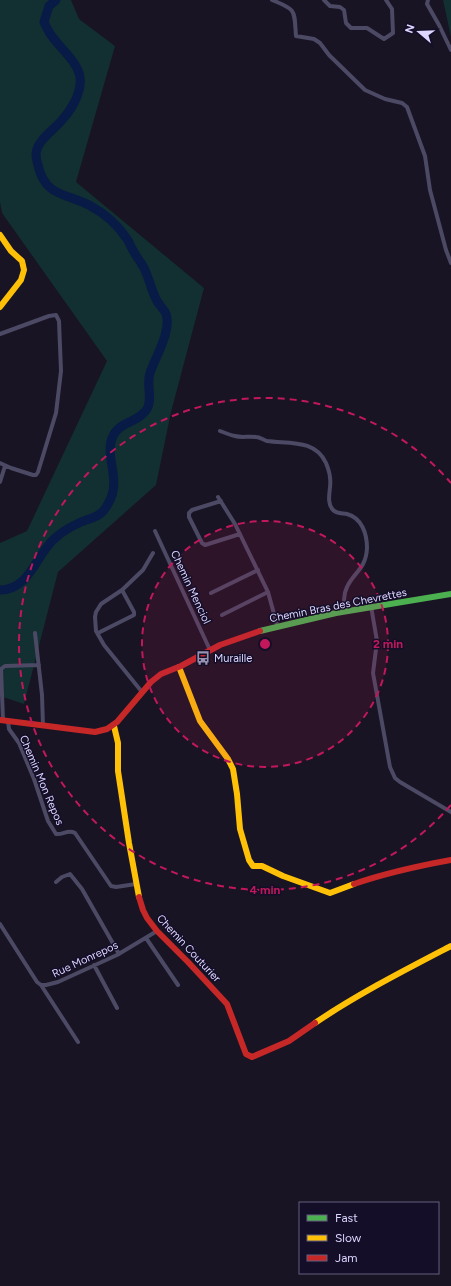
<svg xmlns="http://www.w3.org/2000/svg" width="451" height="1286" font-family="Figtree,sans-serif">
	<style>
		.green { fill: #122f31 }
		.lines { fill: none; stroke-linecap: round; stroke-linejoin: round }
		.river { stroke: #081a46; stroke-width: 9 }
		.street { stroke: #4b4964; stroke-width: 4 }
		.fast { stroke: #4caf50; stroke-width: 6 }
		.slow { stroke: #ffc107; stroke-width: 6 }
		.jam { stroke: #c62828; stroke-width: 6 }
		.ring { fill: none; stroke: #c2185b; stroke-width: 2; stroke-dasharray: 7 5 }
		.labels { text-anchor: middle; stroke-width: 3; stroke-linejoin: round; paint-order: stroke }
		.street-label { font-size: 11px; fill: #ddd6ff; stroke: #140e29 }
		.poi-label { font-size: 11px; fill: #ddd6ff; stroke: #140e29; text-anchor: start }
		.centre { fill: #c2185b; stroke: #140e29; stroke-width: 2 }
		.ring-label { font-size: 12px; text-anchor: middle; font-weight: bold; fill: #c2185b; stroke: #140e29; stroke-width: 3; stroke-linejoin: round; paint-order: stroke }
	</style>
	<rect width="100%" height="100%" fill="#181423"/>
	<path class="green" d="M0 0H71L79 19 115 46 76 182 204 288 171 412 156 485 58 572 24 704 0 696V543L27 531 107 361 2 213 0 202Z
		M443 0H451V37Z"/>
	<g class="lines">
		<path class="river" d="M0 590C29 590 36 556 53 540 61 532 72 526 81 522 88 519 96 518 101 513 104 511 106 507 108 504 123 479 103 457 113 436 119 422 139 422 147 409 153 399 146 385 150 373 155 358 172 330 166 314 164 309 158 304 156 299 151 289 149 278 144 268 141 262 137 258 134 252 131 248 130 243 127 239 118 225 104 213 89 205 66 193 45 197 38 165 37 162 36 157 36 154 37 140 54 130 62 120 72 109 82 92 80 77 78 62 59 47 51 35 48 31 46 26 44 22L49 6 56 0"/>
		<path class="street" d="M272 0C297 10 294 10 296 36L314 39 320 43 329 55 365 90 385 99 402 103 407 107 425 156 430 190 446 250 451 263
			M324 0 330 6 340 7 344 10 346 23 351 28H367L384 39 393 33 392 9 386 0
			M428 0 427 4 439 25 451 50
			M0 334 49 316 56 315 59 321 61 371 56 413 38 472 36 475H33L11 468 0 463
			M220 431C225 433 230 435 235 436 241 438 249 436 256 437 260 437 263 440 267 441 289 444 315 439 326 463 328 468 330 473 330 478 332 488 325 501 333 510 337 514 342 513 347 514 362 518 367 534 367 548 366 569 354 572 347 587 343 595 344 603 345 611
			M0 482 5 466
			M218 497 235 524 268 592 277 625
			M221 501 192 510 189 513V517L202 543 205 545 240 534
			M155 531 210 650
			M211 593 258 570
			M371 606 377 641 373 673 390 767 395 778 400 782 451 812
			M222 615 268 592
			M35 633 42 695 43 726
			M98 633 134 615V612L122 590
			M142 692 104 645 96 631 95 617 96 612 101 604 122 590 143 570 153 553
			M3 720 1 669 5 666 39 665
			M8 721 9 729 19 743 34 779 48 821 56 834C63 835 68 829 75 833L111 886 116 887 136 884
			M56 882 62 877 70 874 82 889 119 954
			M0 924 37 982 41 985H46L58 982 117 955 157 931
			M146 938 178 985
			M94 965 117 1008
			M41 985 78 1042"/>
		<path class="fast" d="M260 631 336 613 451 594"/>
		<path class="slow" d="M0 235 11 251 22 261 24 270 21 280 0 307
			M179 667 200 721 228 759 233 769 237 794 240 829 249 860 253 866H262L283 876 330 893 354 884
			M114 726 118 743V771L129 843 139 897
			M315 1023C358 994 405 970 451 946"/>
		<path class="jam" d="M0 720 95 732 107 729 117 722 151 682 161 674 181 666 220 645 260 631
			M354 884C386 873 418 866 451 860
			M139 897 143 910 147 918 157 931 188 962 227 1004 246 1054 252 1057 289 1041 315 1023"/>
	</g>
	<circle cx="265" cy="644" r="123" fill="#c2185b" fill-opacity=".12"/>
	<g class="ring">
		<circle cx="265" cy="644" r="123"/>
		<path d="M451 805A246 246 0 1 1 451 483"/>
	</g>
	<defs>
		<symbol id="bus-bare" viewBox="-9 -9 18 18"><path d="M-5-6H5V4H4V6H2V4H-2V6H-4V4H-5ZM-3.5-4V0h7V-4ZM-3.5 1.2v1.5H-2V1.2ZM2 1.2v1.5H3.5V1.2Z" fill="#9892b2" stroke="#140e29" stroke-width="2.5" paint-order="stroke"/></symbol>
	</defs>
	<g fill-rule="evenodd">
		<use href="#bus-bare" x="193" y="648" width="20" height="20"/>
	</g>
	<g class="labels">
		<g class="street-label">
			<text transform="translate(191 587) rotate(65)" y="4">Chemin Menciol</text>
			<text transform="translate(338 605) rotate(-11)" y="4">Chemin Bras des Chevrettes</text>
			<text transform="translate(42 780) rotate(67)" y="4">Chemin Mon Repos</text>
			<text transform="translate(189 948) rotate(47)" y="4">Chemin Couturier</text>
			<text transform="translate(85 959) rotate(-25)" y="4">Rue Monrepos</text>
		</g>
		<g class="poi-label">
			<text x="214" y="662">Muraille</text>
		</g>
	</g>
	<circle cx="265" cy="644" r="6" class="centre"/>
	<g class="ring-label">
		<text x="388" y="648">2 min</text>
		<text x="265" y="894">4 min</text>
	</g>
	<rect x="299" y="1202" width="140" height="72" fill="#140e29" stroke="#645e7f"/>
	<rect x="307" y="1215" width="20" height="6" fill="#4caf50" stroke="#645e7f"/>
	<text x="335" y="1222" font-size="12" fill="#ddd6ff">Fast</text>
	<rect x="307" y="1235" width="20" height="6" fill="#ffc107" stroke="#645e7f"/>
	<text x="335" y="1242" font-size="12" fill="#ddd6ff">Slow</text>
	<rect x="307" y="1255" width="20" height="6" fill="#c62828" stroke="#645e7f"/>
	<text x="335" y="1262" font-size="12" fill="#ddd6ff">Jam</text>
	<g transform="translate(419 32) rotate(289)" stroke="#140e29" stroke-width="3" paint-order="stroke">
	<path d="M0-3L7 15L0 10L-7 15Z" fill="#ddd6ff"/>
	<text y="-6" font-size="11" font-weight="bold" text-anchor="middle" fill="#ddd6ff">N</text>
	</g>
</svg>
